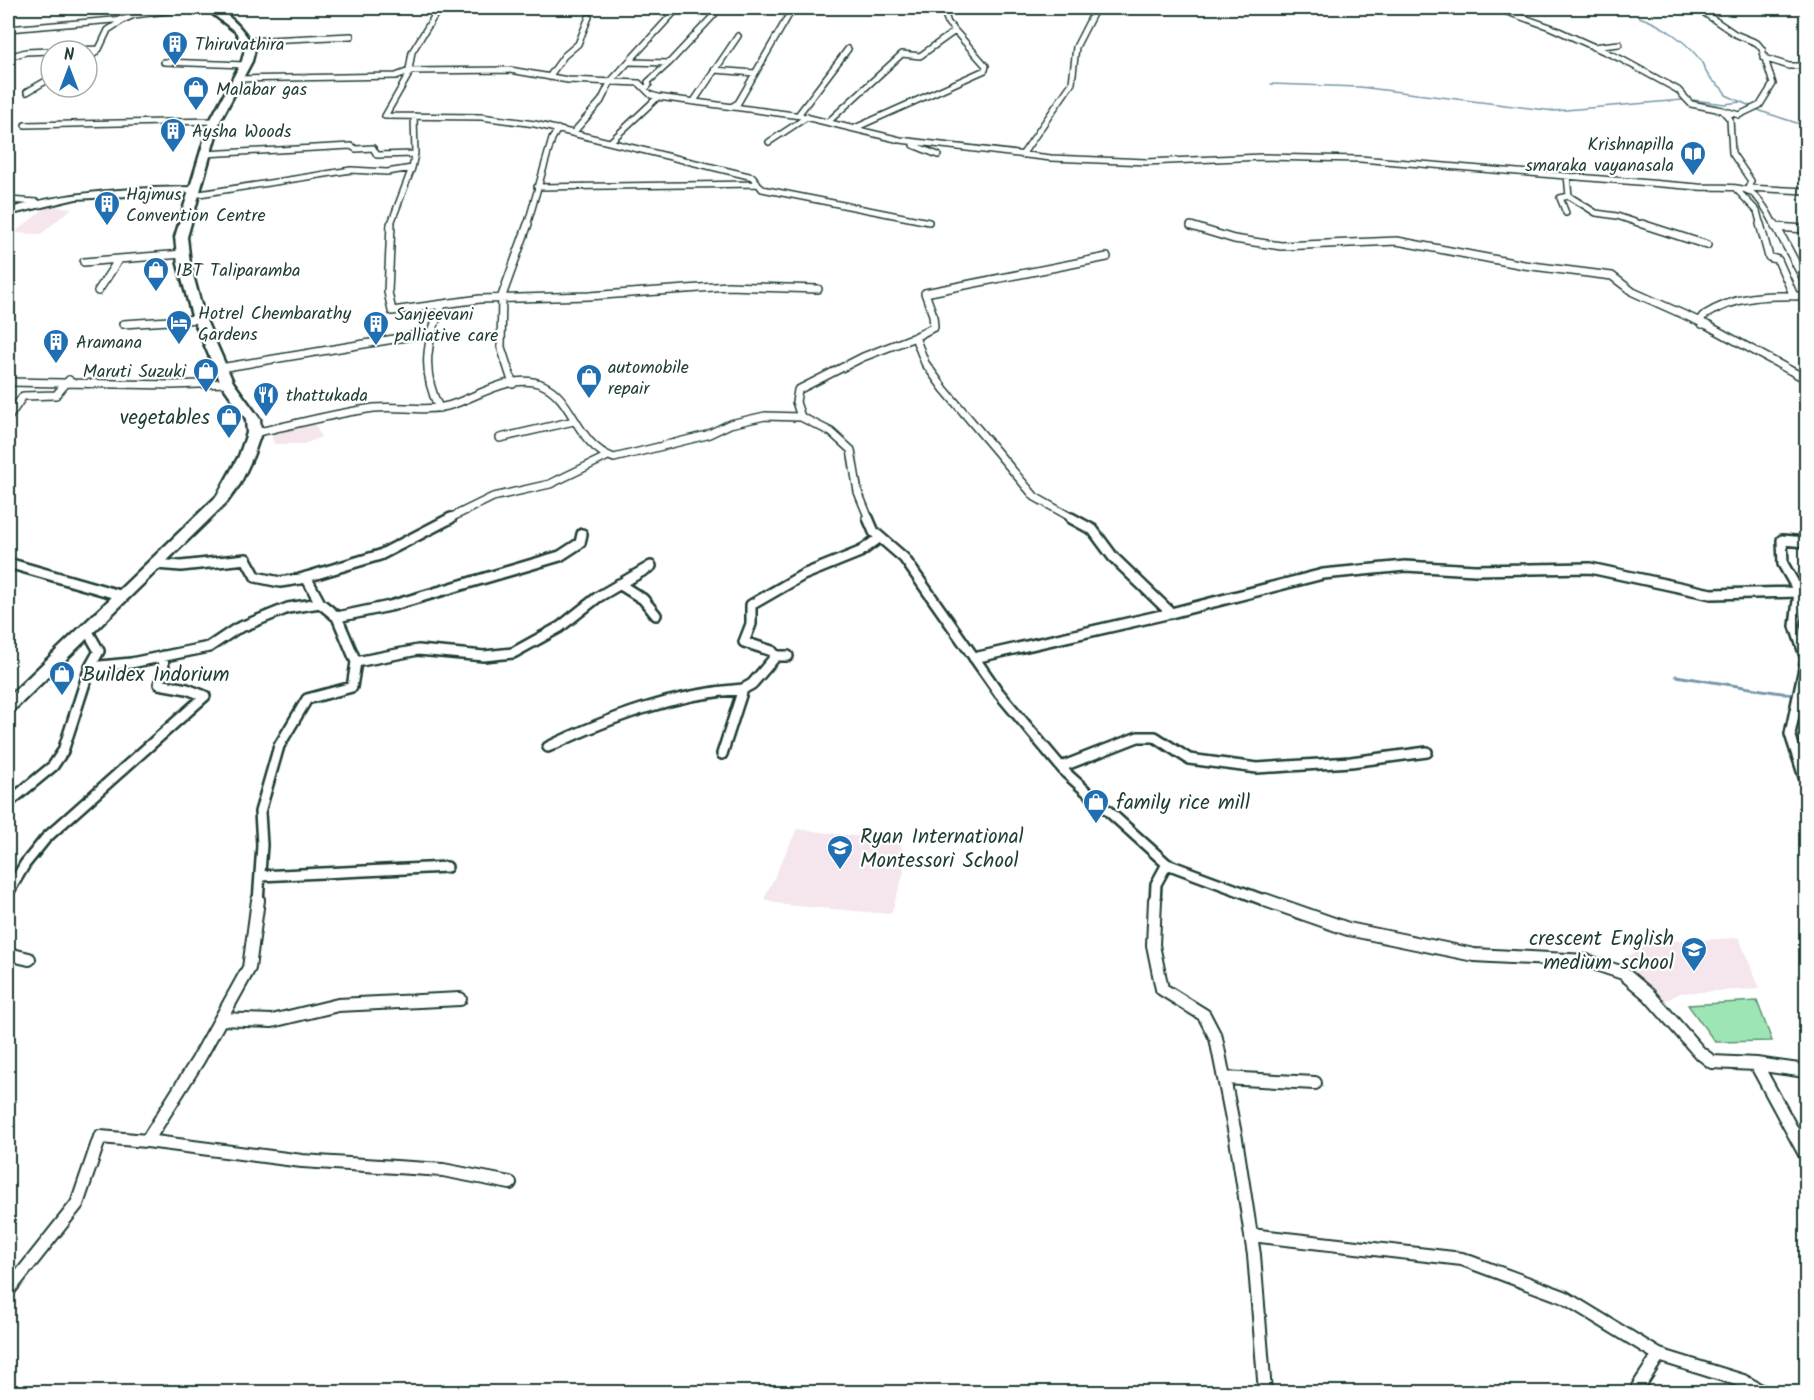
<svg xmlns="http://www.w3.org/2000/svg" width="1814" height="1400" font-family="Kalam,sans-serif">
	<style>
		.built { fill: #f5e5ec }
		.green { fill: #9de6b4; stroke: #5e9274; stroke-width: 1.5 }
		.lines { fill: none; stroke-linecap: round; stroke-linejoin: round }
		.stream-far1 { stroke: #7498a8; stroke-width: 1.5 }
		.stream { stroke: #7498a8; stroke-width: 3 }
		.street-far3-casing { stroke: #1f3d34; stroke-width: 8 }
		.street-far2-casing { stroke: #1f3d34; stroke-width: 10 }
		.street-far1-casing { stroke: #1f3d34; stroke-width: 14 }
		.street-casing { stroke: #1f3d34; stroke-width: 16 }
		.secondary-casing { stroke: #1f3d34; stroke-width: 4 }
		.highway-casing { stroke: #1f3d34; stroke-width: 5 }
		.street-far3 { stroke: #fff; stroke-width: 5 }
		.street-far2 { stroke: #fff; stroke-width: 7 }
		.street-far1 { stroke: #fff; stroke-width: 9 }
		.street { stroke: #fff; stroke-width: 12 }
		.secondary { fill: #fff; fill-rule: evenodd }
		.highway { fill: #fff; fill-rule: evenodd }
		.labels { text-anchor: middle; stroke-width: 4.5; stroke-linejoin: round; paint-order: stroke }
		.far-poi-label { font-size: 18px; fill: #1f3d34; stroke: #fff; text-anchor: start }
		.poi-label { font-size: 21px; fill: #1f3d34; stroke: #fff; text-anchor: start }
	</style>
	<rect width="100%" height="100%" fill="#fff"/>
	<filter id="ink" filterUnits="userSpaceOnUse"><feTurbulence type="fractalNoise" baseFrequency=".0167" numOctaves="2"/><feDisplacementMap in="SourceGraphic" scale="12" xChannelSelector="R" yChannelSelector="G"/><feConvolveMatrix kernelMatrix="1 2 1 2 8 2 1 2 1" color-interpolation-filters="sRGB"/></filter>
	<g filter="url(#ink)">
		<path class="built" d="M48 206 72 208 41 234 14 233Z
			M315 424 321 437 304 444H274L272 439V434Z
			M797 829 901 842 904 872 891 914 785 905 764 899Z
			M1739 938 1760 989 1680 993 1663 1002 1646 987 1624 959 1652 942Z"/>
		<path class="green" d="M1757 1001 1772 1041 1715 1042 1688 1005Z"/>
		<g class="lines">
			<path class="stream-far1" d="M1639 17C1663 25 1686 41 1701 61 1704 66 1706 74 1710 78 1716 85 1722 85 1726 95L1763 112 1806 126
				M1271 84 1360 87 1554 111 1682 100
				M1693 100 1725 104 1740 102"/>
			<path class="stream" d="M1676 676 1806 697"/>
			<defs>
				<path id="street-far3" d="M430 8 435 15 412 52 408 76 385 116 481 117 535 124 753 177 762 189 929 222
					M1496 8 1550 27 1621 59 1678 90 1691 104 1722 110 1730 119 1732 153 1751 181 1748 188 1806 191
					M1697 8 1735 34 1757 43 1762 49 1773 84 1760 105 1739 115 1722 110
					M8 29 125 19 134 15 191 8
					M246 41 351 36
					M1593 47 1619 44
					M8 57 26 52 99 49 108 30 122 21
					M1764 58 1789 66H1806
					M87 61 99 49
					M164 62 245 65
					M630 62 669 63 648 82 649 85 645 89
					M669 63 714 15
					M714 70 755 73
					M549 77 564 56 578 44 589 17
					M238 79 396 76 409 71 510 70 568 80 639 83 651 95 658 97 801 116 900 140 1051 158 1146 162 1262 157 1360 159 1698 187C1744 189 1752 179 1775 226
					M27 92 51 78
					M694 101 738 36
					M733 106 738 103 793 8
					M798 115 848 49
					M828 122 902 54 920 56 955 31
					M25 125 215 121
					M855 128 985 70 986 66 948 23 943 8
					M573 133 601 101 611 81 678 8
					M610 142 658 97
					M769 142 807 117
					M913 145 938 155
					M205 154 351 146 356 149 373 148 377 155 415 154
					M1022 155 1072 83 1076 47 1096 8
					M537 187 758 184
					M1735 188 1757 211 1761 226
					M193 195 351 170 387 172 412 168 415 154 414 116
					M1569 196 1596 213 1617 216 1647 226
					M8 200 37 202
					M1566 213 1560 198 1569 196 1567 176
					M390 226 412 168
					M527 226 552 139 558 129"/>
				<path id="street-far2" d="M391 224 388 292 392 311 480 299 589 296 728 286 818 289
					M1642 224 1707 245
					M1760 224 1769 257 1778 260 1794 296
					M1775 224 1806 283
					M1191 226 1234 239 1281 246 1397 241 1524 265 1612 276 1633 292 1707 325 1806 379
					M1775 227 1806 229
					M84 262 119 259
					M98 291 119 259 183 254
					M123 324 200 319
					M1702 324 1700 320 1703 316C1736 295 1768 295 1806 296
					M220 368 430 333
					M8 382 172 385 227 383
					M513 384 501 347 502 296 528 224
					M439 408C421 371 426 342 442 305
					M801 417 796 402 798 390 863 357 915 337
					M8 418 23 396 56 395 69 380
					M254 433C294 425 334 413 374 408 400 405 426 413 451 405 479 396 513 372 543 385 574 399 576 445 614 458L707 435 730 424 765 416 801 417 831 432 851 450 858 492 869 519
					M500 438 574 421
					M448 519 493 497 550 484 606 457
					M1074 519 1035 497 944 389 925 363 915 337 934 327 933 315 925 293 1107 257"/>
				<path id="street-far1" d="M868 518 874 532 904 558 999 693 1066 773 1167 864 1269 902
					M1071 518 1093 530 1113 557 1171 613
					M1806 542 1782 540 1783 564 1799 592 1795 626 1806 659 1790 734 1806 783
					M8 563 123 596
					M156 564 181 566 246 559 256 577 280 582 300 579 380 555 451 518
					M306 577 320 603
					M619 584 643 599 656 615
					M337 617 390 606 560 556 580 543 582 534
					M87 630 99 651 90 667 131 663 209 647 236 629 288 608 320 603 337 617 356 662 352 687 307 699 279 746 260 812 262 845 258 902
					M776 656H788
					M974 658 1171 613 1323 574 1405 566 1475 570 1590 568 1711 594 1799 592
					M356 662 418 650 484 656 513 653 560 627 598 597 651 566
					M548 747C611 717 673 694 743 689
					M722 754 743 689 752 684 776 656 772 651 744 642 751 624V605L803 575 860 552 879 538
					M1061 767 1138 737H1155L1189 759 1257 768 1351 762 1427 752
					M8 803 53 766 63 751 90 667
					M260 876 447 867
					M8 893 25 864 46 838 205 696 187 689 159 684 164 669 163 656
					M1155 902 1156 884 1167 864"/>
				<path id="street" d="M1155 900 1153 945 1162 989 1204 1015 1216 1038 1236 1139 1254 1255 1265 1392
					M1265 900 1348 929 1474 955 1587 961 1623 973 1649 995 1699 1052 1712 1062 1756 1064 1806 1071
					M8 954 29 959
					M222 1019 272 1021 338 1005 460 999
					M1756 1064 1806 1156
					M1224 1078 1315 1083
					M147 1141 302 1161 443 1170 510 1183
					M1251 1235 1462 1259 1564 1297 1659 1355 1743 1381 1763 1392
					M8 1291 77 1204 100 1137 147 1141 198 1060 249 968 258 900
					M1638 1387 1659 1355"/>
				<path id="secondary" d="M194 187 197 188V192L76 199 8 215V209C69 191 131 188 194 187Z"/>
				<path id="highway" d="M205 8C226 6 245 32 255 49L252 61 220 121 187 237 190 264 204 316 233 382 260 419 261 433 253 456 240 484 227 502 14 710 8 711V697L217 496 239 456 247 433 246 419 221 383 192 316 178 264 175 237 210 121 242 61 245 49 236 32Z"/>
			</defs>
			<use href="#street-far3" class="street-far3-casing"/>
			<use href="#street-far2" class="street-far2-casing"/>
			<use href="#street-far1" class="street-far1-casing"/>
			<use href="#street" class="street-casing"/>
			<use href="#secondary" class="secondary-casing"/>
			<use href="#highway" class="highway-casing"/>
			<use href="#street-far3" class="street-far3"/>
			<use href="#street-far2" class="street-far2"/>
			<use href="#street-far1" class="street-far1"/>
			<use href="#street" class="street"/>
			<use href="#secondary" class="secondary"/>
			<use href="#highway" class="highway"/>
		</g>
	</g>
	<defs>
		<symbol id="building-pin" viewBox="-11 -11 22 30"><path d="M0 17L-7.5 6A9.5 9.5 0 1 1 7.5 6Z" fill="#1f6fb2" stroke="#fff"/><path d="M-4-6H4V6H1V3H-1V6H-4ZM-2.5-4.3h1.7v1.8h-1.7ZM.8-4.3h1.7v1.8H.8ZM-2.5-1h1.7V.8h-1.7ZM.8-1h1.7V.8H.8Z" fill="#fff"/></symbol>
		<symbol id="shop-pin" viewBox="-11 -11 22 30"><path d="M0 17L-7.5 6A9.5 9.5 0 1 1 7.5 6Z" fill="#1f6fb2" stroke="#fff"/><path d="M-5-2.5h2.3a2.7 3.5 0 0 1 5.4 0H5L5.5 6h-11ZM-1.5-2.5h3a1.5 2.3 0 0 0-3 0Z" fill="#fff"/></symbol>
		<symbol id="library-pin" viewBox="-11 -11 22 30"><path d="M0 17L-7.5 6A9.5 9.5 0 1 1 7.5 6Z" fill="#1f6fb2" stroke="#fff"/><path d="M-6-4Q-3-5.5-.7-3.5V5Q-3 3-6 4ZM6-4Q3-5.5 .7-3.5V5Q3 3 6 4Z" fill="#fff"/></symbol>
		<symbol id="hotel-pin" viewBox="-11 -11 22 30"><path d="M0 17L-7.5 6A9.5 9.5 0 1 1 7.5 6Z" fill="#1f6fb2" stroke="#fff"/><path d="M-6-4.5h1.5V1H6V5H4.5V3h-9V5H-6ZM-4 0a1.8 1.8 0 1 1 3.6 0ZM.5 0V-2.5h3Q6-2.5 6 0Z" fill="#fff"/></symbol>
		<symbol id="restaurant-pin" viewBox="-11 -11 22 30"><path d="M0 17L-7.5 6A9.5 9.5 0 1 1 7.5 6Z" fill="#1f6fb2" stroke="#fff"/><path d="M-5-6h1v4h1v-4h1v4h1v-4h1v5L-1.5 .5V6h-2V.5L-5-1ZM5-6V6H3V1.5H1.5Q1.5-4 5-6Z" fill="#fff"/></symbol>
		<symbol id="school-pin" viewBox="-11 -11 22 30"><path d="M0 17L-7.5 6A9.5 9.5 0 1 1 7.5 6Z" fill="#1f6fb2" stroke="#fff"/><path d="M0-5L7-2L0 1L-7-2ZM-4 1L0 2.5L4 1V4Q0 6-4 4Z" fill="#fff"/></symbol>
	</defs>
	<g fill-rule="evenodd">
		<use href="#building-pin" x="160" y="29" width="30" height="40"/>
		<use href="#shop-pin" x="181" y="74" width="30" height="40"/>
		<use href="#building-pin" x="158" y="116" width="30" height="40"/>
		<use href="#library-pin" x="1678" y="139" width="30" height="40"/>
		<use href="#building-pin" x="92" y="189" width="30" height="40"/>
		<use href="#shop-pin" x="141" y="255" width="30" height="40"/>
		<use href="#hotel-pin" x="164" y="308" width="30" height="40"/>
		<use href="#building-pin" x="361" y="309" width="30" height="40"/>
		<use href="#building-pin" x="41" y="327" width="30" height="40"/>
		<use href="#shop-pin" x="191" y="356" width="30" height="40"/>
		<use href="#shop-pin" x="574" y="362" width="30" height="40"/>
		<use href="#restaurant-pin" x="251" y="380" width="30" height="40"/>
		<use href="#shop-pin" x="214" y="402" width="30" height="40"/>
		<use href="#shop-pin" x="47" y="659" width="30" height="40"/>
		<use href="#shop-pin" x="1081" y="787" width="30" height="40"/>
		<use href="#school-pin" x="825" y="833" width="30" height="40"/>
		<use href="#school-pin" x="1679" y="935" width="30" height="40"/>
	</g>
	<g class="labels">
		<g class="far-poi-label">
			<text x="195" y="50">Thiruvathira</text>
			<text x="216" y="95">Malabar gas</text>
			<text x="192" y="137">Aysha Woods</text>
			<text x="1674" y="150" text-anchor="end">Krishnapilla<tspan x="1674" dy="21">smaraka vayanasala</tspan></text>
			<text x="126" y="200">Hajmus<tspan x="126" dy="21">Convention Centre</tspan></text>
			<text x="176" y="276">IBT Taliparamba</text>
			<text x="198" y="319">Hotrel Chembarathy<tspan x="198" dy="21">Gardens</tspan></text>
			<text x="395" y="320">Sanjeevani<tspan x="395" dy="21">palliative care</tspan></text>
			<text x="76" y="348">Aramana</text>
			<text x="608" y="373">automobile<tspan x="608" dy="21">repair</tspan></text>
			<text x="186" y="377" text-anchor="end">Maruti Suzuki</text>
			<text x="286" y="401">thattukada</text>
		</g>
		<g class="poi-label">
			<text x="210" y="424" text-anchor="end">vegetables</text>
			<text x="82" y="681">Buildex Indorium</text>
			<text x="1116" y="809">family rice mill</text>
			<text x="860" y="843">Ryan International<tspan x="860" dy="24">Montessori School</tspan></text>
			<text x="1674" y="945" text-anchor="end">crescent English<tspan x="1674" dy="24">medium school</tspan></text>
		</g>
	</g>
	<rect width="1814" height="1400" fill="none" stroke="#fff" stroke-width="30"/>
	<rect x="15" y="15" width="1784" height="1370" fill="none" stroke="#1f3d34" stroke-width="2" filter="url(#ink)"/>
	<g transform="translate(69 69)"><circle r="28" fill="#ffffff" stroke="#a5b1ae" stroke-width="1.5"/>
	<path d="M0-4.5L10 22L0 15L-10 22Z" fill="#1f6fb2"/>
	<text y="-9" font-size="16" font-weight="bold" text-anchor="middle" fill="#1f3d34">N</text>
	</g>
</svg>
